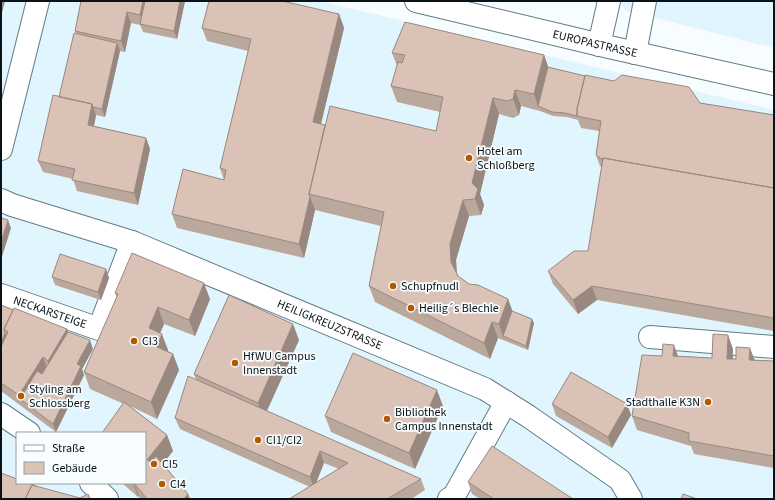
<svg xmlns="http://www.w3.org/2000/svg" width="775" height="500" font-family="'Source Sans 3',sans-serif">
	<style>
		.built { fill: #e0f5fd; fill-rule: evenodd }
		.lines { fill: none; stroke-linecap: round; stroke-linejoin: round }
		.minor-casing { stroke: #637b85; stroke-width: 24 }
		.minor { stroke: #fff; stroke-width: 22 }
		.wall { fill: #bba89d; fill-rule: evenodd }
		.shaded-wall { fill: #99887f }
		.building { fill: #dac3b6; stroke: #99887f }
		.poi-dot { fill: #b55900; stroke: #f7fcff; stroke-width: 1.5 }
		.labels { text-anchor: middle; stroke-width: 3.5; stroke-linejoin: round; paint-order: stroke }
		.street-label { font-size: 12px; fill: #091216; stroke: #f7fcff }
		.poi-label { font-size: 12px; fill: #091216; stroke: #f7fcff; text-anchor: start }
	</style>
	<rect width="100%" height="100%" fill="#f7fcff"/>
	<path class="built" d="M1 1H320L774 110V499H1ZM17 433H145V483H17Z
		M620 1H774V48L624 10Z"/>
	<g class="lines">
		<defs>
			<g id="minor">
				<path id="s1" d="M416 1 609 47 774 84"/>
				<path d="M599 45 609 1"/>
				<path d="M635 53 645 1"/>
				<path d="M1 149 38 1"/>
				<path id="s2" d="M1 200 12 205 132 242 485 389 528 416 620 480 631 499"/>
				<path id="s3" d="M1 295 99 329 132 242"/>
				<path d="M650 337 774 347"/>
				<path d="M1 414 29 433"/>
				<path d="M91 483 107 499"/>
				<path d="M449 499 454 496 506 402"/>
			</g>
		</defs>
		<use href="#minor" class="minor-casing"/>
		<use href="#minor" class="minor"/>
	</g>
	<path class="wall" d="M81 1H185L177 39 143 32 140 25 131 23 125 52 120 51 105 117 96 115 94 126 146 138 150 149 138 205 77 191 73 179 43 172 38 161 59 97 76 34 75 31Z
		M339 14 344 28 321 124 325 125 436 131 440 112 397 102 391 86 397 66 392 53 544 55 548 67 585 76 700 103 774 115V331L597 300 578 314 553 284 548 271 588 251 602 167 600 166 596 155 599 131 581 128 578 120 567 117 553 116 540 111 521 106 519 115 513 118 499 114 480 194 484 205 481 215 469 216 456 260 457 273 458 276 469 284 508 299 512 311 534 323 528 350 498 338 490 359 375 302 369 286 381 226 315 210 304 258 177 228 172 214 224 180 220 168 248 51 207 41 202 28Z
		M106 269 109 278 101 300 55 285 52 277Z
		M115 293 210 299 195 336 164 324 160 333 168 350V351L173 354 179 370 157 419 130 406 167 435 173 451 163 464 188 494 190 499H140L139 496 138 497 122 483H145L124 404 90 389 84 372 117 298Z
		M1 305 67 329 68 332 93 349 82 369 84 375 56 432 1 391Z
		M299 340 267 411 421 479 425 490 411 499H289L310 487 180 429 175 418 196 380 194 374ZM324 463 339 469 316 483Z
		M733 349V359L774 361V468L694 454 691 446 637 430 632 416 678 356 712 358Z
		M552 404H627L631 415 612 448 556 416Z
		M443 406 415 469 331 432 325 416Z
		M468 482 573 499H480L472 494Z"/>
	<path class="shaded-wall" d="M1 1H5L1 17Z
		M143 1H150L144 25 140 15Z
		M180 1H185L177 39 174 31Z
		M127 12 131 23 125 52 121 41Z
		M339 14 344 28 318 136 313 122Z
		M117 43 120 51 105 117 102 109Z
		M544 55 550 72 538 106 534 94Z
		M515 90 521 106 519 115 513 99Z
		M493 98 499 114 480 194 484 205 481 215 475 199 472 183Z
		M92 104 96 115 92 136 88 125Z
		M146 138 150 149 138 205 134 193Z
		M310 197 315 210 304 258 299 244Z
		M463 200 469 216 456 260 457 279 451 262 450 244Z
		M8 220 11 228 1 260V242Z
		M106 269 109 278 101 300 98 292Z
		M204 283 210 299 195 336 189 320Z
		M592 286 597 300 578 314 573 300Z
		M508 299 514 315 503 336 504 340 499 324Z
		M158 307 164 324 155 345 149 328Z
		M532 319 534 323 528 350 526 346Z
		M492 322 498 338 490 359 484 343Z
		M293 324 299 340 263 419 258 403Z
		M67 329 71 340 52 372 48 361Z
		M5 333 8 341 1 358V343Z
		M162 334 168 350 163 363 157 347Z
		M728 335 733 349 732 372 727 359Z
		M90 340 93 349 82 369 84 375 56 432 53 424 77 364Z
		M674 345 679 359 673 356Z
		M750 348 755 361 749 360Z
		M173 354 179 370 157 419 151 402Z
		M43 357 47 369 25 403 20 399 19 395Z
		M437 390 443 406 415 469 409 453Z
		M627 404 631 415 612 448 608 437Z
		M167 435 173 451 153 476 147 460Z
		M320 451 324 463 314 488 310 477Z
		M133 483H144H134L139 496 138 497Z
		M188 494 190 499H184Z"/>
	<path class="building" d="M81 1H143L140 15 127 12 121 41 75 31Z
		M145 1H180L174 31 140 24Z
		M209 1H282L339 14 313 122 325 125 309 194 310 197 299 244 172 214 183 169 224 180 226 170 220 168 251 39 202 28Z
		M405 22 544 55 534 94 515 90 513 99 507 101 493 98 472 183 478 189 475 199 463 200 450 244 451 262 458 276 469 284 478 285 508 299 499 324 492 322 484 343 369 286 384 212 309 194 330 106 436 131 443 97 391 86 398 62 402 63 405 55 392 53Z
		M74 33 117 43 102 109 93 107 92 104 59 97Z
		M548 67 585 76 577 109V116L565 113 552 112 538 106Z
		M585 75 614 81 622 75 689 87 700 103 774 115V188L603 158V160L596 155 601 121 577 116V109Z
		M53 95 92 104 88 125 146 138 134 193 72 180 75 169 38 161Z
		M603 158 774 188V318L592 286 573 300 548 271 574 251H588Z
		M1 218 8 220 1 242Z
		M132 253 204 283 189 320 158 307 149 328 162 334 157 347 173 354 151 402 84 372 118 294 115 293Z
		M60 254 106 269 98 292 52 277Z
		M229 295 293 324 258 403 194 374Z
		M1 305 13 310 4 329 5 333 1 343Z
		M14 308 67 329 48 361 43 357 19 395 1 383V347L8 332 4 329Z
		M512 311 532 319 526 346 503 336Z
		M68 332 90 340 77 364 81 366 53 424 20 399 37 371 42 374Z
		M713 334 728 335 727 359H736V347L750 348 749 360 774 361V456L689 441V433L632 416 642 355 662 356 663 344 674 345 673 356 712 358Z
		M353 353 437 390 409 453 325 416Z
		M571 372 627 404 608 437 552 404Z
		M188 376 421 479 387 499H289L348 463 320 451 310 477 175 418Z
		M124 402 167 435 147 460 151 462 156 456 188 494 184 499H147L134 483H145V433H102Z
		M492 446 573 499H494L468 482Z
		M1 473 17 479V483H29L36 486 32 485 25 499H1Z
		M32 485 80 498 88 494 90 499H25Z
		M683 494 697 499H681Z"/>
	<g class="poi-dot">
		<circle cx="469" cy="158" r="4"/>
		<circle cx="393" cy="286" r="4"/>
		<circle cx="411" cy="308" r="4"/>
		<circle cx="134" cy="341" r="4"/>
		<circle cx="235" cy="363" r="4"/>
		<circle cx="21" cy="396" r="4"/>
		<circle cx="708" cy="402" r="4"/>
		<circle cx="387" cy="419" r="4"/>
		<circle cx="258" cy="440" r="4"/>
		<circle cx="154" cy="464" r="4"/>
		<circle cx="162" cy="484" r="4"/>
	</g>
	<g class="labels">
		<g class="street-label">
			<text dy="4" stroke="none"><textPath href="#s1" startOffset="184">EUROPASTRASSE</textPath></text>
			<text dy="4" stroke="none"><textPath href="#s3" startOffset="52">NECKARSTEIGE</textPath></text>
			<text dy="4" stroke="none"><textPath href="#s2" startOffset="352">HEILIGKREUZSTRASSE</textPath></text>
		</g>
		<g class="poi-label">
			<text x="477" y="155">Hotel am<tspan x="477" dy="14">Schloßberg</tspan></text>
			<text x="401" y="290">Schupfnudl</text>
			<text x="419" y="312">Heilig´s Blechle</text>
			<text x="142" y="345">CI3</text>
			<text x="243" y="360">HfWU Campus<tspan x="243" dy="14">Innenstadt</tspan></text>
			<text x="29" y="393">Styling am<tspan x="29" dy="14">Schlossberg</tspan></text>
			<text x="700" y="406" text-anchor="end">Stadthalle K3N</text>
			<text x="395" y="416">Bibliothek<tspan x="395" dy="14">Campus Innenstadt</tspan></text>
			<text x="266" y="444">CI1/CI2</text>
			<text x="162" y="468">CI5</text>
			<text x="170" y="488">CI4</text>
		</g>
	</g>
	<rect width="775" height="500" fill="none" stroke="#091216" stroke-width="4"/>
	<rect x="16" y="432" width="130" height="52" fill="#f7fcff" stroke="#989ea2"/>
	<rect x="24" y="445" width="20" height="6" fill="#ffffff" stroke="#989ea2"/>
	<text x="52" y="452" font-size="12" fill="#091216">Straße</text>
	<rect x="24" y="462" width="20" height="12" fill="#dac3b6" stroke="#989ea2"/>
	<text x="52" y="472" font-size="12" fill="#091216">Gebäude</text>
</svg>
